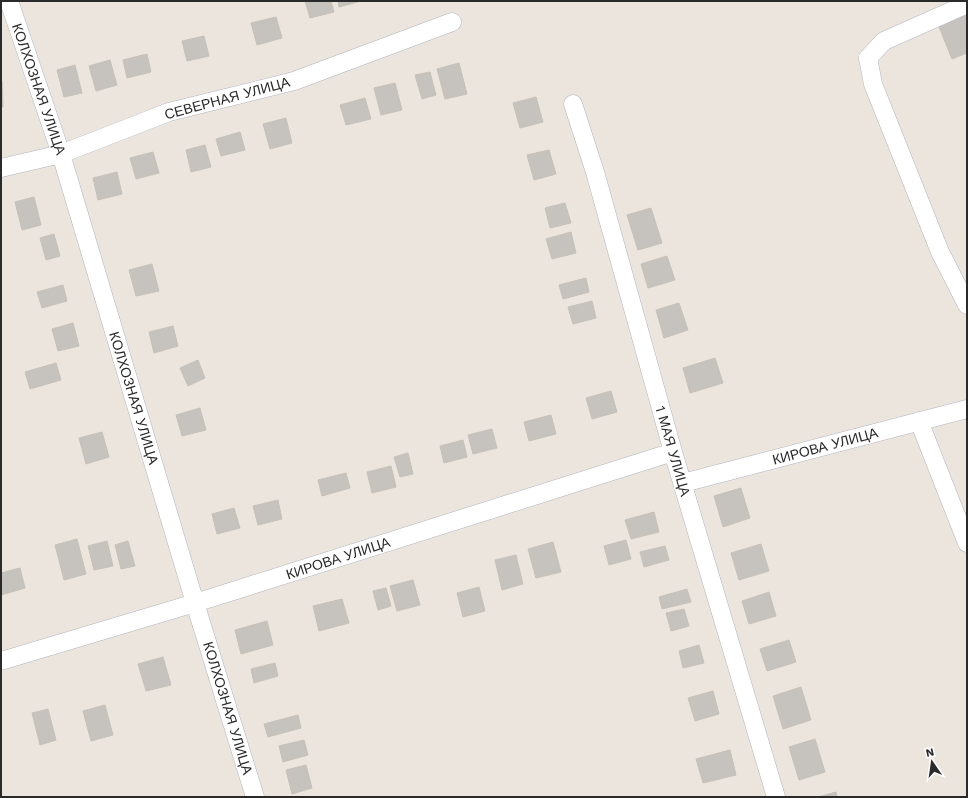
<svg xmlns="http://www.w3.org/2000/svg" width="968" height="798" font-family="'Work Sans',sans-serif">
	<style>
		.building { fill: #c6c2bd; stroke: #c6c1b8 }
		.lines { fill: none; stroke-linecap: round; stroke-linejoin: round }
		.minor-casing { stroke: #b2b4bc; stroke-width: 19 }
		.minor { stroke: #fff; stroke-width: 18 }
		.labels { text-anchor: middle; stroke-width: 3; stroke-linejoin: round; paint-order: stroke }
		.street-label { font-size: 14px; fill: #2a2a2a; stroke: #fff }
	</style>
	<rect width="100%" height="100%" fill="#ebe5de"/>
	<path class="building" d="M305 1H331L334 12 310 18Z
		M338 1H361L339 7Z
		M967 10V53L952 59 937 22Z
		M276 17 282 38 257 45 251 23Z
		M204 36 209 56 187 61 182 41Z
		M147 54 151 72 127 78 123 60Z
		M110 60 117 85 96 91 89 66Z
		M459 63 467 94 445 99 437 69Z
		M75 65 82 93 64 97 57 70Z
		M430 72 436 95 422 99 415 75Z
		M1 81H2L3 107H1Z
		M395 83 402 110 381 115 374 88Z
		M536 97 543 122 520 128 513 103Z
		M365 98 371 119 346 125 340 105Z
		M286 118 292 143 270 149 263 124Z
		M240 132 245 150 221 156 216 139Z
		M205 145 211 167 191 172 186 150Z
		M549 150 556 174 534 180 527 155Z
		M153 152 159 173 136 179 130 158Z
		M117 172 122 194 98 200 93 178Z
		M34 197 41 225 22 230 15 202Z
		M565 203 571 223 550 228 545 208Z
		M651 208 662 243 638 250 627 215Z
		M571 232 576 253 552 259 546 239Z
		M54 234 60 256 46 260 40 238Z
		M667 256 675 280 648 288 641 264Z
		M152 264 159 291 136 296 129 270Z
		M586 278 589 292 563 299 559 285Z
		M63 285 67 301 42 308 37 292Z
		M592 301 596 318 573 324 568 307Z
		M679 303 688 330 664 338 656 310Z
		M73 323 79 346 58 351 52 329Z
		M173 326 178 346 154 353 149 332Z
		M715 358 723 383 690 393 683 368Z
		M198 360 205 378 188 386 180 368Z
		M56 363 61 380 30 389 25 372Z
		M611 391 617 412 592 419 586 398Z
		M200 408 206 430 182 436 176 415Z
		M551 415 556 434 529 441 524 422Z
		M492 429 497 448 473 454 468 435Z
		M102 432 109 457 86 464 79 438Z
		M463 440 467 457 444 463 440 446Z
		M408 453 413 474 400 477 394 457Z
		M391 466 396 487 372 493 367 472Z
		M346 473 350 488 322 496 318 480Z
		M741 488 750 518 723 527 714 496Z
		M278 500 282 519 258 525 253 506Z
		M234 508 240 528 217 534 212 514Z
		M654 512 659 532 631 539 625 520Z
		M77 539 86 574 64 580 55 545Z
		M626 540 631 559 609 565 604 546Z
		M107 541 113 566 94 570 88 546Z
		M128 541 135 566 121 569 115 545Z
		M553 542 561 572 536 578 528 549Z
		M761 544 769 571 739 580 731 553Z
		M665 546 669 560 644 567 640 552Z
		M516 555 523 584 502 590 495 560Z
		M20 568 25 588 1 595V573Z
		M413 580 420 605 397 611 390 586Z
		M479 587 485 611 463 617 457 593Z
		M386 588 391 606 378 610 373 591Z
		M687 589 691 602 662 609 659 597Z
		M769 592 776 616 749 624 742 601Z
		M342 599 349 623 319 631 313 606Z
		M684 609 689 626 671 631 666 613Z
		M267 621 273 645 241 654 235 630Z
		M789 640 796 662 767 671 760 649Z
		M699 645 704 663 683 668 679 651Z
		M163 657 171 685 146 691 138 664Z
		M275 663 278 676 254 683 251 669Z
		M801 687 811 720 783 729 773 696Z
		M713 691 719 714 695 721 688 698Z
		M105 705 113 735 91 741 83 711Z
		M48 709 56 740 40 745 32 713Z
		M298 715 301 728 268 737 264 724Z
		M815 739 825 772 799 780 789 747Z
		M304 740 308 755 283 762 279 746Z
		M730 750 736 775 703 783 696 759Z
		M306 765 312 788 292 794 286 770Z
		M836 792 837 797H818Z"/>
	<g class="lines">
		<defs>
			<path id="minor" d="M9 1 61 154 195 603 255 797
				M967 4 884 41 868 58 873 84 940 252 967 305
				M573 104 595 172 673 452 776 797
				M1 168 61 154 169 112 294 81 452 22
				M919 421 967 543
				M683 483 967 409
				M1 661 195 603 673 452"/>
		</defs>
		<use href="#minor" class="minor-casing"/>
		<use href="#minor" class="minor"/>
	</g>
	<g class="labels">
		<g class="street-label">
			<text transform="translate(39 89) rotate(71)" y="5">КОЛХОЗНАЯ УЛИЦА</text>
			<text transform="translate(227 98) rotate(-15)" y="5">СЕВЕРНАЯ УЛИЦА</text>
			<text transform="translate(134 398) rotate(73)" y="5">КОЛХОЗНАЯ УЛИЦА</text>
			<text transform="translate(825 446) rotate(-15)" y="5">КИРОВА УЛИЦА</text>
			<text transform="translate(673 451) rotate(74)" y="5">1 МАЯ УЛИЦА</text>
			<text transform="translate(338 558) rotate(-18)" y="5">КИРОВА УЛИЦА</text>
			<text transform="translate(228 708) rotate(73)" y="5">КОЛХОЗНАЯ УЛИЦА</text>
		</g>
	</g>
	<rect width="968" height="798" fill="none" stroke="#2a2a2a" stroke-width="4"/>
	<g transform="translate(932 762) rotate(347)" stroke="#ffffff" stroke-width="3" paint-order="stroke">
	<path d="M0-3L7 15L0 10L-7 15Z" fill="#2a2a2a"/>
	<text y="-6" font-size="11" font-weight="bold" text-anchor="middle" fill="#2a2a2a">N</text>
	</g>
</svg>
